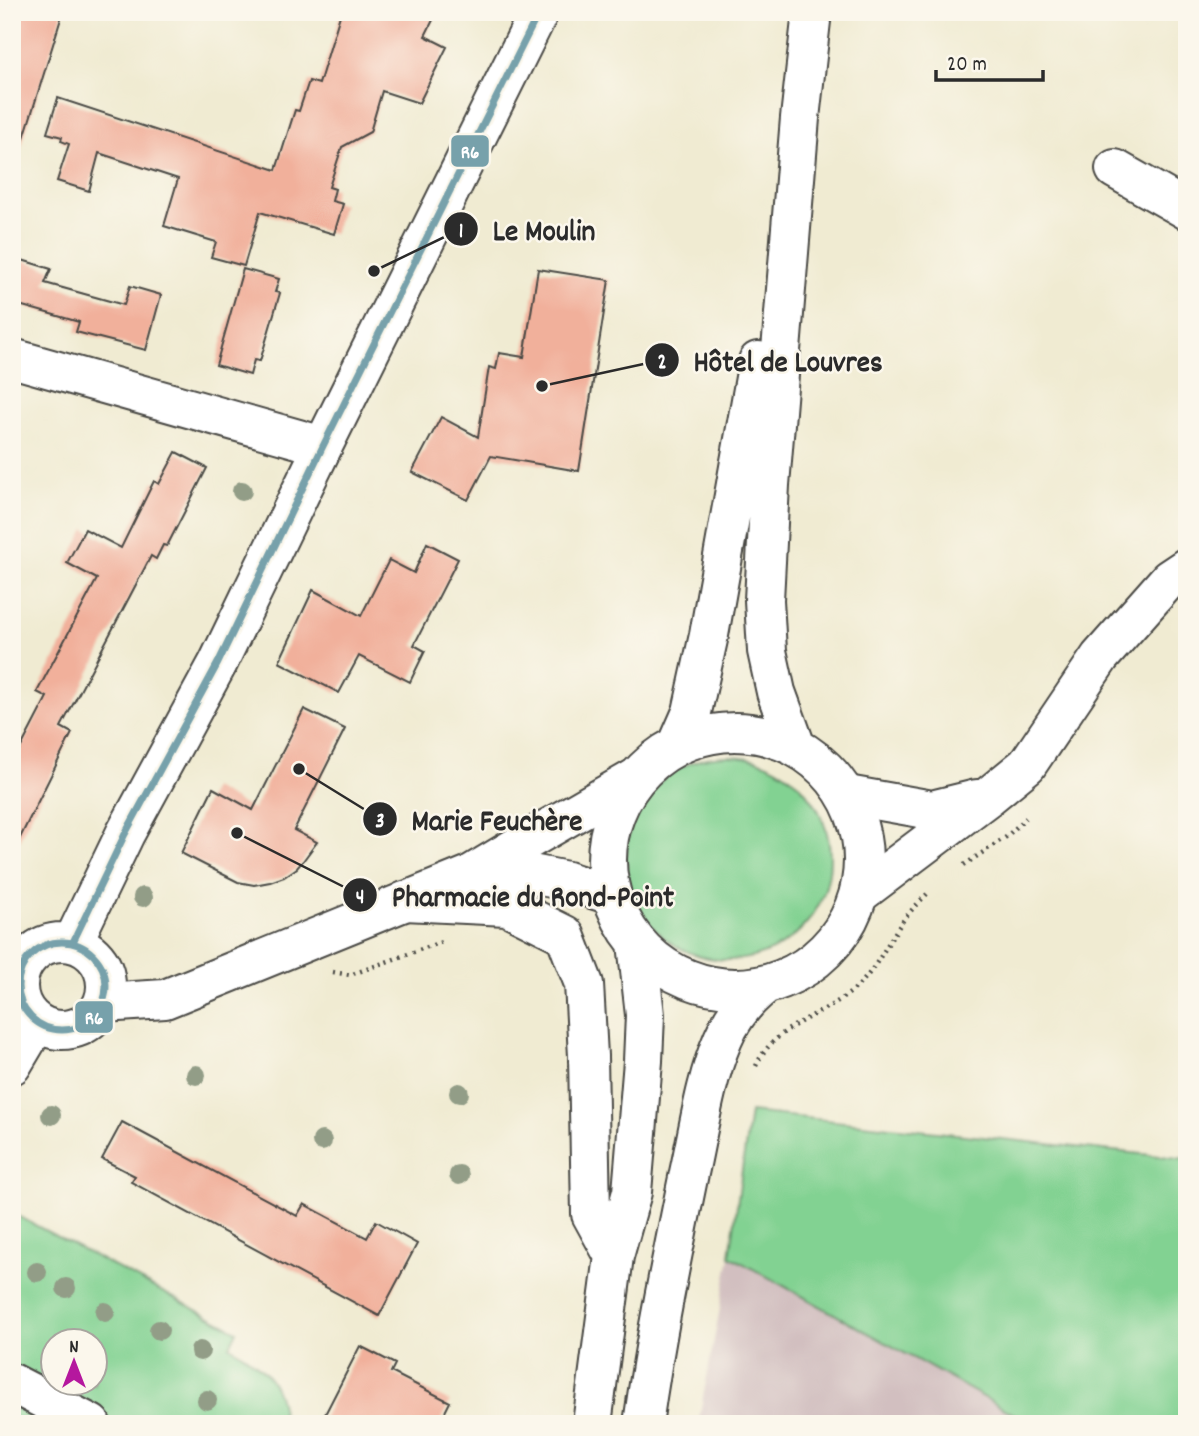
<svg xmlns="http://www.w3.org/2000/svg" width="1199" height="1436" font-family="Dekko,sans-serif">
	<style>
		.industrial { fill: #d2bfc0 }
		.green { fill: #82d292; stroke: #567e5e; stroke-width: 2; fill-rule: evenodd }
		.building { fill: #f1b09b }
		.lines { fill: none; stroke-linecap: round; stroke-linejoin: round }
		.minor-casing { stroke: #494844; stroke-width: 42 }
		.major-casing { stroke: #494844; stroke-width: 42 }
		.path { stroke: #494844; stroke-width: 4.5; stroke-dasharray: 2 5; stroke-linecap: butt }
		.minor { stroke: #fff; stroke-width: 38 }
		.major { stroke: #fff; stroke-width: 38 }
		.bus-1-casing { stroke: #fbf7ec; stroke-width: 12 }
		.bus-1 { stroke: #77a1ab; stroke-width: 7 }
		.tree { fill: #929d87 }
		.leader { fill: none; stroke: #2b2b2b; stroke-width: 2.5 }
		.callout-dot { fill: #2b2b2b; stroke: #fbf7ec; stroke-width: 2.5 }
		.mark-label { font-size: 21px; text-anchor: middle; font-weight: bold; fill: #fff }
		.callout-label { font-size: 30px; text-anchor: middle; font-weight: bold; fill: #2b2b2b; stroke: #fbf7ec; stroke-width: 5; stroke-linejoin: round; paint-order: stroke }
		.line-badge { stroke: #fbf7ec; stroke-width: 2.5 }
		.badge-label { font-size: 19px; text-anchor: middle; font-weight: bold; fill: #fff }
	</style>
	<rect width="100%" height="100%" fill="#fbf7ec"/>
	<filter id="ink" filterUnits="userSpaceOnUse"><feTurbulence type="fractalNoise" baseFrequency=".0143" numOctaves="2"/><feDisplacementMap in="SourceGraphic" scale="14" xChannelSelector="R" yChannelSelector="G"/><feConvolveMatrix kernelMatrix="1 2 1 2 8 2 1 2 1" color-interpolation-filters="sRGB"/></filter>
	<filter id="wash" filterUnits="userSpaceOnUse"><feTurbulence type="fractalNoise" baseFrequency=".00686" numOctaves="4" result="noise"/><feDisplacementMap in="SourceGraphic" scale="28" xChannelSelector="R" yChannelSelector="G"/><feGaussianBlur stdDeviation="1.57" result="paint"/><feColorMatrix in="noise" values="0 0 0 0 0 0 0 0 0 0 0 0 0 0 0 0 0 1.4 0 .05"/><feComposite in="paint" operator="in"/></filter>
	<g filter="url(#wash)">
		<rect width="100%" height="100%" fill="#f0ebd2"/>
		<path class="industrial" d="M730 1256 1032 1424H698Z"/>
		<path class="green" d="M626 858a102 102 0 1 1 204 0a102 102 0 1 1-204 0Z
			M750 1112 1187 1159V1424H1032L730 1256Z
			M12 1213 237 1331 230 1346C264 1367 281 1381 283 1424H217L198 1414 193 1424H117L12 1366ZM52 1342H94V1384H52Z
			M12 1393 71 1424H12Z"/>
		<g id="blocks">
			<path class="building" d="M12 12H63L19 154 12 153Z
				M341 12H437L425 36 447 47 419 103 382 91 370 132 342 147 329 187 335 189 332 201 343 204 334 234 260 212 244 266 211 257 216 242 164 226 178 179 99 153 89 191 57 181 69 144 61 141 62 137 47 133 58 98 276 170 295 110 299 111 309 81 319 84Z
				M12 257 51 269 45 283 124 305 130 286 161 295 146 350 76 332 79 322 12 303Z
				M243 269 279 279 275 292 280 293 260 361 254 360 250 375 216 365Z
				M538 269 609 280 579 471 491 456 468 500 412 472 441 417 478 437 489 367 496 369 499 353 524 357Z
				M176 452 207 468 167 546 163 545 156 559 151 556 61 727 72 733 12 854V752L19 751 47 697 37 692 97 579 67 563 85 529 121 548 154 481 159 484Z
				M427 543 458 559 414 645 425 651 410 682 359 656 339 693 279 662 313 590 361 616 389 560 414 573Z
				M304 709 345 729 294 830 317 842 303 861 297 868 284 877 270 882 254 885 238 882 181 853 213 788 253 810Z
				M122 1122 297 1216 304 1204 367 1238 376 1221 417 1244 379 1316 131 1182 135 1176 102 1159Z
				M360 1346 395 1364 391 1372 450 1402 439 1424H320Z"/>
		</g>
	</g>
	<g filter="url(#ink)">
		<use href="#blocks" fill-opacity="0" stroke="#494844" stroke-width="2"/>
		<g class="lines">
			<defs>
				<path id="minor" d="M1115 169 1187 210
					M12 358 323 446
					M847 795 932 810 977 799
					M472 875 521 872 567 881 611 895
					M859 894 989 796 1027 765 1100 657 1169 579 1187 567
					M18 986a44 44 0 1 1 88 0a44 44 0 1 1-88 0Z
					M73 942 125 834 218 663 323 446 539 12
					M103 1003 165 999 470 875 523 843 634 779
					M12 1065 37 1023
					M12 1383 91 1424"/>
				<path id="major" d="M607 860a128 128 0 1 1 256 0a128 128 0 1 1-256 0Z
					M678 744 692 712 709 635 758 361
					M796 747 776 692 767 651 764 600 770 485 800 118 812 12
					M405 901 507 906 565 935 584 984 588 1056 591 1214 614 1256
					M592 1424 614 1256 632 1192 643 1061 645 1015 637 943
					M643 1424C655 1339 672 1256 689 1173 699 1128 705 1081 723 1039 732 1017 747 999 765 985"/>
			</defs>
			<use href="#minor" class="minor-casing"/>
			<use href="#major" class="major-casing"/>
			<path class="path" d="M964 865 1006 837 1026 818
				M333 972 350 975 444 941
				M756 1066C776 1021 829 1016 861 983 877 966 887 944 900 925 908 913 919 902 929 892"/>
			<use href="#minor" class="minor"/>
			<use href="#major" class="major"/>
			<defs>
				<path id="bus-1" d="M18 986a44 44 0 1 1 88 0a44 44 0 1 1-88 0Z
					M73 942 125 834 218 663 323 446 539 12"/>
			</defs>
			<use href="#bus-1" class="bus-1-casing"/>
			<use href="#bus-1" class="bus-1"/>
		</g>
		<g class="tree">
			<circle cx="242" cy="491" r="10"/>
			<circle cx="143" cy="897" r="10"/>
			<circle cx="196" cy="1075" r="10"/>
			<circle cx="459" cy="1093" r="10"/>
			<circle cx="51" cy="1115" r="10"/>
			<circle cx="322" cy="1141" r="10"/>
			<circle cx="459" cy="1175" r="10"/>
			<circle cx="37" cy="1272" r="10"/>
			<circle cx="66" cy="1288" r="10"/>
			<circle cx="105" cy="1312" r="10"/>
			<circle cx="159" cy="1330" r="10"/>
			<circle cx="200" cy="1351" r="10"/>
			<circle cx="207" cy="1400" r="10"/>
		</g>
	</g>
	<path class="leader" d="M374 271L461 229M542 386L662 360M299 769L380 819M237 833L360 895"/>
	<g class="callout-dot">
		<circle cx="374" cy="271" r="7"/>
		<circle cx="542" cy="386" r="7"/>
		<circle cx="299" cy="769" r="7"/>
		<circle cx="237" cy="833" r="7"/>
		<circle cx="461" cy="229" r="18"/>
		<circle cx="662" cy="360" r="18"/>
		<circle cx="380" cy="819" r="18"/>
		<circle cx="360" cy="895" r="18"/>
	</g>
	<g class="mark-label">
		<text x="461" y="237">1</text>
		<text x="662" y="368">2</text>
		<text x="380" y="827">3</text>
		<text x="360" y="903">4</text>
	</g>
	<g class="callout-label">
		<text x="544" y="240">Le Moulin</text>
		<text x="788" y="371">Hôtel de Louvres</text>
		<text x="497" y="830">Marie Feuchère</text>
		<text x="533" y="906">Pharmacie du Rond-Point</text>
	</g>
	<g class="line-badge">
		<rect x="450" y="134" width="40" height="34" rx="7" fill="#77a1ab"/>
		<rect x="74" y="1000" width="40" height="34" rx="7" fill="#77a1ab"/>
	</g>
	<g class="badge-label">
		<text x="470" y="158">R6</text>
		<text x="94" y="1024">R6</text>
	</g>
	<rect width="1199" height="1436" fill="none" stroke="#fbf7ec" stroke-width="42"/>
	<g transform="translate(74 1362)"><circle r="33" fill="#fbf7ec" stroke="#a8a59f" stroke-width="2"/>
	<path d="M0-5L12 26L0 18L-12 26Z" fill="#b5179e"/>
	<text y="-10" font-size="19" font-weight="bold" text-anchor="middle" fill="#2b2b2b">N</text>
	</g>
	<path d="M936 70v10h107v-10" fill="none" stroke="#2b2b2b" stroke-width="3.5"/>
	<text x="947" y="70" font-size="21" fill="#2b2b2b" stroke="#fbf7ec" stroke-width="5" paint-order="stroke">20 m</text>
</svg>
